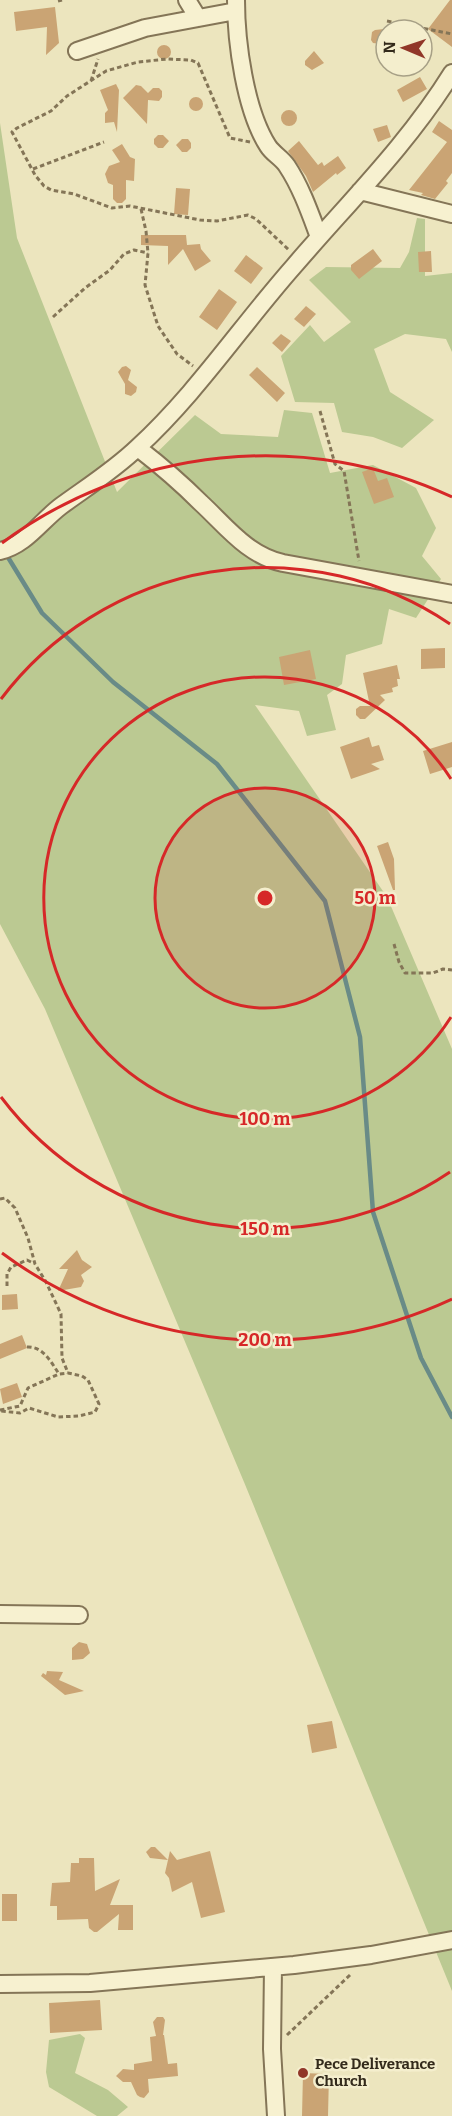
<svg xmlns="http://www.w3.org/2000/svg" width="452" height="2116" font-family="Bitter,serif">
	<style>
		.green { fill: #bbc992 }
		.lines { fill: none; stroke-linecap: round; stroke-linejoin: round }
		.stream { stroke: #698b87; stroke-width: 4.5 }
		.building { fill: #caa474 }
		.street-casing { stroke: #847557; stroke-width: 20 }
		.path { stroke: #847557; stroke-width: 3; stroke-dasharray: 4.5 3; stroke-linecap: butt }
		.street { stroke: #f7f1d0; stroke-width: 16 }
		.ring { fill: none; stroke: #d62828; stroke-width: 3 }
		.poi-dot { fill: #913729; stroke: #f4eecd; stroke-width: 2 }
		.labels { text-anchor: middle; stroke-width: 5; stroke-linejoin: round; paint-order: stroke }
		.poi-label { font-size: 15px; font-weight: bold; fill: #332a1b; stroke: #f4eecd; text-anchor: start }
		.centre { fill: #d62828; stroke: #f4eecd; stroke-width: 3 }
		.ring-label { font-size: 18px; text-anchor: middle; font-weight: bold; fill: #d62828; stroke: #f4eecd; stroke-width: 5; stroke-linejoin: round; paint-order: stroke }
	</style>
	<rect width="100%" height="100%" fill="#ece5be"/>
	<path class="green" d="M0 123 17 238 117 492 195 415 221 434 278 437 284 410 312 413 330 473 373 465 416 488 436 528 422 556 441 579 416 618 389 609 382 644 346 655 342 684 327 695 336 730 307 736 299 711 255 705 387 897 452 1049V1991L244 1482 45 1009 0 924Z
		M417 218 425 219V276L452 273V352L446 339 405 334 374 349 390 392 434 420 402 448 373 437 342 432 334 403 295 402 281 356 310 325 324 342 351 322 309 280 326 267 400 268 409 252Z
		M80 2034 85 2038 75 2073 108 2090 128 2107 117 2116H97L49 2087 46 2072 49 2040Z"/>
	<g class="lines">
		<path class="stream" d="M6 554 42 613 113 682 217 764 325 901 360 1037 373 1212 421 1358 452 1417"/>
	</g>
	<path class="building" d="M450 0H452V47L428 29Z
		M55 7 59 43 46 55 47 27 16 31 14 12Z
		M384 29V42L381 44 373 43 371 40 372 32 375 30Z
		M157 52a7 7 0 1 1 14 0a7 7 0 1 1-14 0Z
		M314 51 324 63 312 70 305 65V61Z
		M420 77 427 89 403 102 397 90Z
		M116 84 119 90 117 132 114 122 105 123V113L108 110 100 90Z
		M136 85 141 86 148 93 153 88H159L162 91V97L159 101 148 100 147 124 123 98Z
		M189 104a7 7 0 1 1 14 0a7 7 0 1 1-14 0Z
		M281 118a8 8 0 1 1 16 0a8 8 0 1 1-16 0Z
		M439 121 452 130V173L446 181 448 183 435 199 421 195 423 193 409 190 447 142 432 132Z
		M387 125 391 137 378 142 373 129Z
		M158 135H163L169 141 163 148H158L154 144V139Z
		M182 139H188L191 143V148L187 152H182L176 145Z
		M299 141 318 165 322 162 324 166 338 156 346 168 337 175 336 173 313 192 306 176 288 151Z
		M122 144 130 157 135 159 134 181 126 180V199L122 203H117L113 199V185L108 183 105 174 109 166 120 162 112 150Z
		M176 188 190 189 188 215 174 214Z
		M141 235H186L187 245 200 244 201 249 211 261 195 271 183 249 168 265V246L141 245Z
		M373 249 382 261 359 279 351 270V265Z
		M431 251 432 272H419L418 252Z
		M246 255 263 268 251 284 234 271Z
		M219 289 237 302 217 330 199 317Z
		M306 306 316 314 304 327 294 319Z
		M281 334 291 341 282 352 272 343Z
		M126 366 131 370 128 380 137 387 136 392 131 396 125 394V384L118 372 122 367Z
		M257 367 285 393 277 402 249 375Z
		M373 468 378 481 387 478 394 497 374 504 362 472Z
		M445 648V668L421 669V649Z
		M310 650 316 679 284 685 279 657Z
		M397 665 400 679H397L398 686 392 688 393 692 380 695 385 700 365 719H360L356 715V709L360 706H370L363 673Z
		M369 737 372 747 379 745 384 760 371 764 380 769 351 779 340 747Z
		M452 742V767L430 774 423 751Z
		M388 842 394 859 395 890H393L377 846Z
		M77 1250 82 1260 92 1267 81 1275 84 1281 81 1287 58 1291 68 1269H59Z
		M17 1294 18 1309 2 1310V1295Z
		M22 1335 27 1348 0 1359V1344Z
		M17 1383 22 1397 3 1404 0 1389Z
		M79 1642 87 1644 90 1653 83 1659 72 1660V1648Z
		M47 1671 63 1672 59 1680 84 1691 65 1695 41 1676 43 1673 46 1675Z
		M332 1721 337 1748 312 1753 307 1725Z
		M151 1847H155L168 1860 170 1851 177 1860 210 1851 225 1912 201 1918 192 1882 172 1892 169 1878 165 1873 168 1860 150 1858 146 1852Z
		M79 1858H94L95 1891 120 1879 110 1905H133V1930H118L119 1914 97 1932H94L89 1928 88 1919 57 1920V1906H50L52 1883 70 1882 71 1863H79Z
		M2 1894H17V1921H2Z
		M100 2000 102 2030 50 2033 49 2003Z
		M157 2017H163L165 2020 163 2035H164L168 2064 177 2063 178 2076 148 2079 149 2092 144 2098 140 2097 137 2095 131 2082H123L116 2076 123 2069 134 2070V2064L152 2061 150 2037 156 2036 153 2022Z
		M303 2073 329 2074 328 2116H302Z"/>
	<g class="lines">
		<defs>
			<path id="street" d="M187 0 198 18
				M236 0C236 42 245 110 268 146 273 154 282 158 287 166 301 187 310 213 319 237
				M77 51 145 28 236 11
				M360 191 452 214
				M138 448C160 465 181 483 201 503 226 526 247 555 283 563L452 594
				M0 551C26 545 41 521 61 506 87 487 114 470 137 448 196 394 241 326 294 266 348 203 408 144 452 73
				M0 1614 79 1615
				M273 1967 272 2049 276 2116
				M0 1984 90 1983 294 1965 371 1955 452 1940"/>
		</defs>
		<use href="#street" class="street-casing"/>
		<path class="path" d="M58 1 62 0
			M387 21 452 34
			M91 81 98 59
			M250 142 230 138 198 63 191 60 167 59 138 62 106 71 67 96 51 111 17 128 12 132 35 175 44 186 51 190 74 194 112 208 130 206 200 220 217 221 248 215 256 219 289 250
			M33 169 104 142
			M141 209 146 231 148 253 145 285 158 326 177 354 193 366
			M53 317 85 288 110 270 124 254 134 250 148 253
			M320 411 335 464 344 471 359 561
			M394 944 399 962 405 973H433L443 969 452 970
			M0 1199 5 1198 15 1208 28 1238 35 1264 46 1282 61 1314 62 1358 68 1373
			M7 1286V1274L11 1267 27 1260 33 1263
			M27 1347C43 1346 51 1362 59 1374
			M0 1410 20 1406 28 1388 59 1374 68 1373 82 1376 88 1380 99 1404 95 1412 79 1416 58 1417 29 1408 20 1413 0 1411
			M287 2035 351 1974"/>
		<use href="#street" class="street"/>
	</g>
	<circle cx="265" cy="898" r="110" fill="#d62828" fill-opacity=".12"/>
	<g class="ring">
		<circle cx="265" cy="898" r="110"/>
		<path d="M451 1017A221 221 0 1 1 451 779"/>
		<path d="M450 1172A331 331 0 0 1 1 1097M1 699A331 331 0 0 1 450 624"/>
		<path d="M452 1299A442 442 0 0 1 2 1253M2 543A442 442 0 0 1 452 497"/>
	</g>
	<circle class="poi-dot" cx="303" cy="2073" r="6"/>
	<g class="labels">
		<g class="poi-label">
			<text x="315" y="2069">Pece Deliverance<tspan x="315" dy="17">Church</tspan></text>
		</g>
	</g>
	<circle cx="265" cy="898" r="9" class="centre"/>
	<g class="ring-label">
		<text x="375" y="904">50 m</text>
		<text x="265" y="1125">100 m</text>
		<text x="265" y="1235">150 m</text>
		<text x="265" y="1346">200 m</text>
	</g>
	<g transform="translate(404 48) rotate(272)"><circle r="28" fill="#f4eecd" stroke="#a7a086" stroke-width="1.5"/>
	<path d="M0-4.5L10 22L0 15L-10 22Z" fill="#913729"/>
	<text y="-9" font-size="16" font-weight="bold" text-anchor="middle" fill="#332a1b">N</text>
	</g>
</svg>
